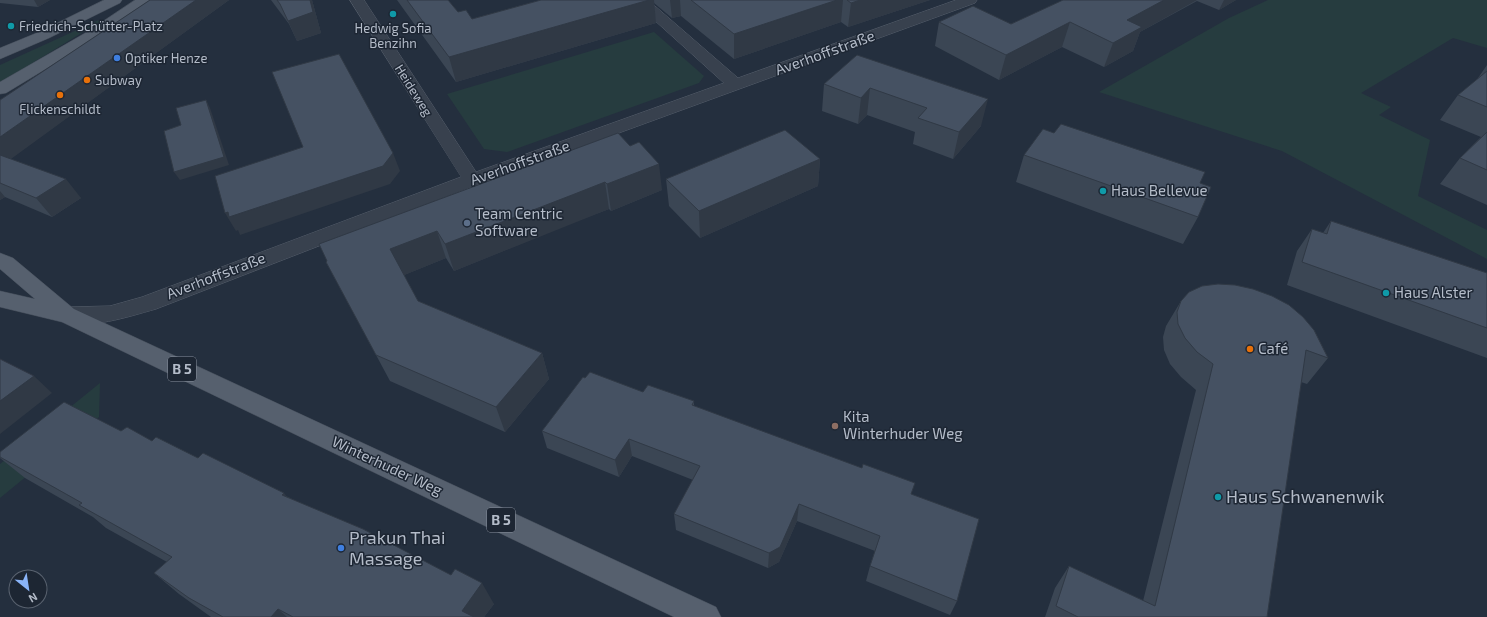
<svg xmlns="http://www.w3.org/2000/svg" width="1487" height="617" font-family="'Exo 2',sans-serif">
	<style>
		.green { fill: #263c3f }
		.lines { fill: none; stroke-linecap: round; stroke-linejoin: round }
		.minor-casing { stroke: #565f6c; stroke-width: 1 }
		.major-casing { stroke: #414a57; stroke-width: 1 }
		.minor { fill: #38414e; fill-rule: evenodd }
		.major { fill: #56606e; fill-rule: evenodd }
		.wall { fill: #3b4654 }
		.shaded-wall { fill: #303945 }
		.building { fill: #455162; stroke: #303945 }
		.culture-dot { fill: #0f9aa8; stroke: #1d2633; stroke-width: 1.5 }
		.shop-dot { fill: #3f7fe0; stroke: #1d2633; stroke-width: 1.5 }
		.food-dot { fill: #e8710a; stroke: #1d2633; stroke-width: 1.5 }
		.service-dot { fill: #5c6f8a; stroke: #1d2633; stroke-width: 1.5 }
		.education-dot { fill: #8d6e63; stroke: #1d2633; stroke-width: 1.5 }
		.labels { text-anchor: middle; stroke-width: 3; stroke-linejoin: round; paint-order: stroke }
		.far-poi-label { font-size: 13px; fill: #b4bcc9; stroke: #1d2633; text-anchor: start }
		.far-street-label { font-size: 13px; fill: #b4bcc9; stroke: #1d2633 }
		.shield { fill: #1d2633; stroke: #878f9c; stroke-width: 1 }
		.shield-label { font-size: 14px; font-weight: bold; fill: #b4bcc9 }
		.street-label { font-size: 15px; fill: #b4bcc9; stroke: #1d2633 }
		.poi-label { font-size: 15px; fill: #b4bcc9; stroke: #1d2633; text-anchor: start }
		.near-poi-label { font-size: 18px; fill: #b4bcc9; stroke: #1d2633; text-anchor: start }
	</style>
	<rect width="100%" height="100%" fill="#242f3e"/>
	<path class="green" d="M1268 0H1487V48L1453 38 1361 93 1391 107 1379 115 1430 140 1418 196 1487 230V259L1282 151 1099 92 1229 18Z
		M99 20 101 21 0 83V65Z
		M654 32 704 76 699 83 507 152 484 149 447 94Z
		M100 383 99 417 0 498V464Z"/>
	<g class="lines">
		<defs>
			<path id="minor" d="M350 0H364L476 172 724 83 632 0H648L738 78 956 0H977L975 3 479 184 156 309C127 317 90 330 60 321L57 315 60 309 68 307 110 306 142 297 461 177Z"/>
			<path id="major" d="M104 0H122L120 3 49 38 0 59V48L39 32Z
				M135 0H152L150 3 97 38 6 93 0 94V82L87 32Z
				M0 253 13 258 74 309 716 607 721 617H674L62 322 0 307V291L35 299 0 269Z"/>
		</defs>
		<use href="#minor" class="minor-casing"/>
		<use href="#major" class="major-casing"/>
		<use href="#minor" class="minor"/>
		<use href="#major" class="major"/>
	</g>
	<path class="wall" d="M0 0H50L38 7 0 3Z
		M150 0H229L10 159 81 198 52 217 5 197 0 200V100Z
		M271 0H312L321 33 297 41 289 24Z
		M397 0H448L458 12 472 19 541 0H930L848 27 841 22 734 59 681 16 672 18 654 3 656 23 456 82Z
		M1063 0H1236L1219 10 1197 1 1140 32 1133 51 1104 67 1062 47 999 80 935 46 939 22 1011 24Z
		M857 55 981 126 953 159 913 144 915 132 867 115 858 124 822 111 824 84Z
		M1487 65V205L1440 184 1460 158 1481 137 1440 120 1458 95 1479 78H1478Z
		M630 146 662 190 611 211 609 209 577 221 454 271 446 258 404 275 418 301 542 353 549 379 505 432 390 381 340 288 326 262Z
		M1024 155 1200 183 1198 217 1183 244 1016 182Z
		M820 159 818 186 700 238 669 206 666 179Z
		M1331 221 1487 273V358L1287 285 1297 251 1312 229 1323 233Z
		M1181 301 1328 358 1307 384 1301 382 1267 617H1045L1055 588 1069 566 1143 601 1196 390 1181 377 1170 364 1164 350 1163 337 1166 326Z
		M585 378 643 392 694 401V406L912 494 957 601 950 615 866 581 870 566 875 551 797 521 779 562 768 568 676 530 674 514 693 480 632 456 619 477 547 448 542 431Z
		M121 431 152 441 198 458 288 497 494 604 484 617H211L179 594 154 573 167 562 106 528 93 517 25 478 0 458V452Z"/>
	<path class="shaded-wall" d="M34 0H50L38 7Z
		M196 0H229L0 167V137Z
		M310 0H312L321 33 297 41 288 21Z
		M649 0H654L656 23 456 82 449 57Z
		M670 0H680L681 16 672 18Z
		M837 0H843L841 22 734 59V34Z
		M860 0H930L848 27 851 3Z
		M1164 0H1197L1140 32 1133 51 1104 67 1113 43 1127 20Z
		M1224 0H1236L1219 10Z
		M1070 22 1062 47 999 80 1006 55Z
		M870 88 867 115 858 124 861 98Z
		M988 99 981 126 953 159 959 132Z
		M206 100 210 108 229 165 180 180 174 172Z
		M393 153 400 171 390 184 240 235 238 230 236 231 225 213Z
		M820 159 818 186 700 238 699 211Z
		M659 164 662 190 611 211 607 184Z
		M66 179 81 198 52 217 36 198Z
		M605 182 609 209 454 271 445 244Z
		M0 191 5 197 0 200Z
		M437 231 446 258 402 276 390 249Z
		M542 353 549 379 505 432 496 407Z
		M34 376 52 393 0 434V401Z
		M629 439 632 456 619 477 615 460Z
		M284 493 302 515 282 495Z
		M799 504 797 521 779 562 768 568 769 553Z
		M482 583 494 604 484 617H465L462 611Z
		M278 609 287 617H271Z"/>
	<path class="building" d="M150 0H196L0 137V100Z
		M277 0H310L313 12 288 21 280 4Z
		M407 0H448L458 12 466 10 472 19 541 0H649L449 57Z
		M691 0H837L734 34Z
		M847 0H860L851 3Z
		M1063 0H1164L1127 20 1142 27 1113 43 1070 22 1006 55 939 22 973 6 1011 24Z
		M339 54 393 153 383 166 229 217 228 212 225 213 215 176 303 147 272 72Z
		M857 55 988 99 959 132 918 118 927 108 870 88 861 98 824 84Z
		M1487 71V107L1458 95Z
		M206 100 224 157 174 172 164 131 181 125 176 108Z
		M1061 124 1205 172 1200 183 1211 187 1198 217 1024 155 1043 129 1054 133Z
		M785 130 820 159 699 211 666 179Z
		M1487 132V170L1460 158Z
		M618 133 630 146 639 142 659 164 607 184 605 182 572 195 445 244 437 231 390 249 418 301 542 353 496 407 376 355 326 262 327 261 319 244Z
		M0 155 66 179 36 198 0 183Z
		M1331 221 1487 273V328L1302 262 1312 229 1327 234Z
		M1218 284 1235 285 1253 289 1272 296 1289 305 1303 317 1314 330 1328 358 1306 350 1267 617H1078L1056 606 1069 566 1155 606 1213 364 1197 352 1185 338 1178 324 1177 312 1181 301 1189 292 1202 286Z
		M0 359 34 376 0 401Z
		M590 372 643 392 648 385 694 401 692 405 862 468 863 464 915 483 911 494 979 519 957 601 870 566 880 536 799 504 780 547 769 553 674 514 700 466 629 439 615 460 542 431 583 377 585 378Z
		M64 402 121 431 127 427 152 441 156 437 198 458 203 453 284 493 282 495 363 529 451 575 455 569 482 583 462 611 474 617H293L278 609 271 617H223L189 598 154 573 172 557 79 505 82 503 0 457V452Z"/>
	<g class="culture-dot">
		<circle cx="393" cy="14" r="4"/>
		<circle cx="11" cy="26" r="4"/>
		<circle cx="1103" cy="191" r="4"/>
		<circle cx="1386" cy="293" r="4"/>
		<circle cx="1218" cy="497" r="4"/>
	</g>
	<g class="shop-dot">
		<circle cx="117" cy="58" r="4"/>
		<circle cx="341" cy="548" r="4"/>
	</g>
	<g class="food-dot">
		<circle cx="87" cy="80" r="4"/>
		<circle cx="60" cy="95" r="4"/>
		<circle cx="1250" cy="349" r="4"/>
	</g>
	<circle class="service-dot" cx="467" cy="223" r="4"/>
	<circle class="education-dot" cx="835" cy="426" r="4"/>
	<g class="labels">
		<g class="far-poi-label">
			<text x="19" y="31">Friedrich-Schütter-Platz</text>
			<text x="393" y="33" text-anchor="middle">Hedwig Sofia<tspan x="393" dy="15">Benzihn</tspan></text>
			<text x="125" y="63">Optiker Henze</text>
			<text x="95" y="85">Subway</text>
			<text x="60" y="114" text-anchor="middle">Flickenschildt</text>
		</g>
		<g class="far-street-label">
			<text transform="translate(414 90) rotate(58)" y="5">Heideweg</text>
		</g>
		<g class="shield">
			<rect x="168" y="357" width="28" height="24" rx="3"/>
			<rect x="487" y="508" width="28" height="24" rx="3"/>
		</g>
		<g class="shield-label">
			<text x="182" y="374">B 5</text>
			<text x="501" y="525">B 5</text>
		</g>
		<g class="street-label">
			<text transform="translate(825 53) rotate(-20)" y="5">Averhoffstraße</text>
			<text transform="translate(520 163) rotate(-20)" y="5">Averhoffstraße</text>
			<text transform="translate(216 276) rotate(-21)" y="5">Averhoffstraße</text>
			<text transform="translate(387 466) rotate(25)" y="5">Winterhuder Weg</text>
		</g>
		<g class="poi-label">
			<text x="1111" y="196">Haus Bellevue</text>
			<text x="475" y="219">Team Centric<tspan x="475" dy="17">Software</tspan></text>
			<text x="1394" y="298">Haus Alster</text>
			<text x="1258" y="354">Café</text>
			<text x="843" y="422">Kita<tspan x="843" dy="17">Winterhuder Weg</tspan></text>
		</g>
		<g class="near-poi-label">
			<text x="1226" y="503">Haus Schwanenwik</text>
			<text x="349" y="544">Prakun Thai<tspan x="349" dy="21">Massage</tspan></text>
		</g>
	</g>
	<g transform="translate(28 589) rotate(150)"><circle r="19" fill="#1d2633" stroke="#59626f"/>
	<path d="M0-3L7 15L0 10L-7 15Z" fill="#8ab4f8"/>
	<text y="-6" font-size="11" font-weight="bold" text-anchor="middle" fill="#b4bcc9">N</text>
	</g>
</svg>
